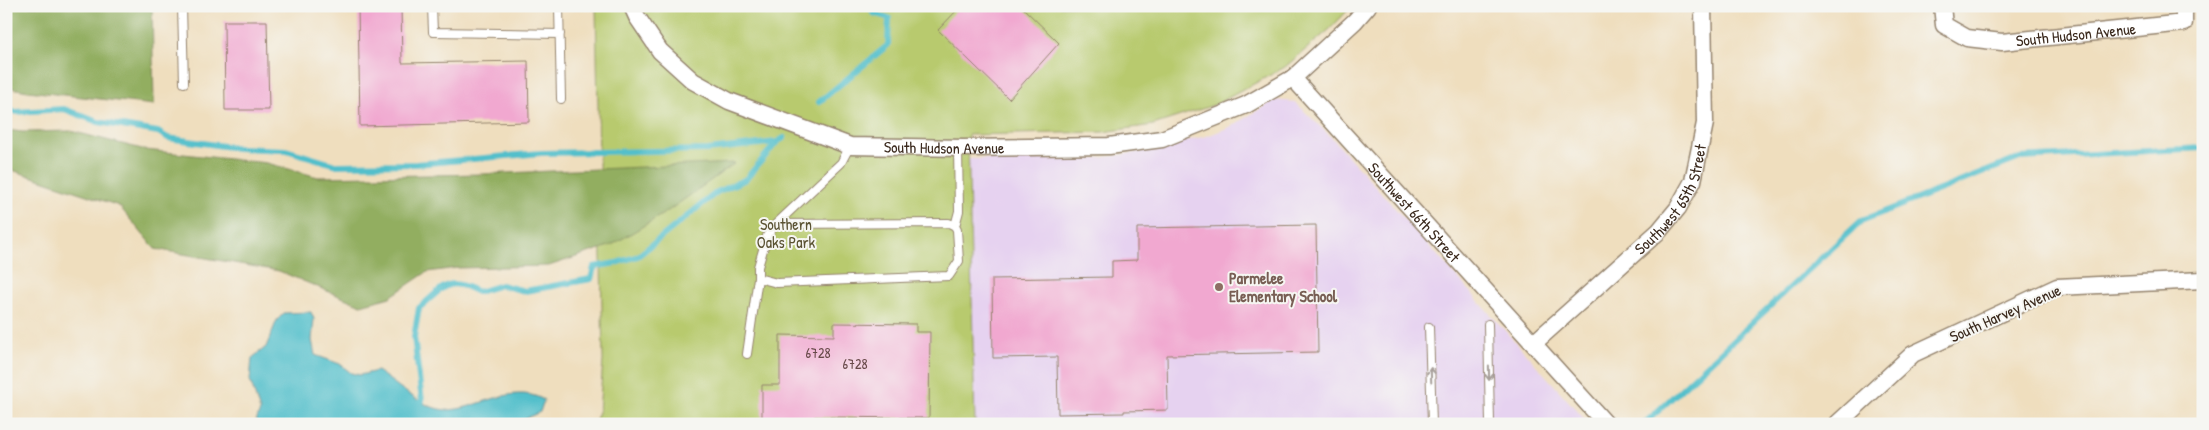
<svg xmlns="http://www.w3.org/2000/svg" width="2209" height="430" font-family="'Patrick Hand',sans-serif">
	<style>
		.built { fill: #e6d2f0 }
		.green { fill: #b8ca6e; stroke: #7a7a46 }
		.forest { fill: #92ae61; stroke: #666c40 }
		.water { fill: #52bfcb; stroke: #467474 }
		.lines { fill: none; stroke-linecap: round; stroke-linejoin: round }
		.stream { stroke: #52bfcb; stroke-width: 6 }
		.building { fill: #f1a8d0 }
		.service-casing { stroke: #95846e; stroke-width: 10 }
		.minor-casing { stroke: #95846e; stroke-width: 19 }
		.service { stroke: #fff; stroke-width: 8 }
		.minor { stroke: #fff; stroke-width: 16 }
		.oneway { stroke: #a79f9a }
		.education-dot { fill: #8d6e63; stroke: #f6f6f2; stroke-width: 2 }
		.labels { text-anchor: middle; stroke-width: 4; stroke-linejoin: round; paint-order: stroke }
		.number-label { font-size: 14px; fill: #684a4a }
		.street-label { font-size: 16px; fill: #3b2a1e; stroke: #f6f6f2 }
		.park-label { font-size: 16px; fill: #5a5232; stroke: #f6f6f2 }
		.education-label { font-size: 16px; font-weight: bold; fill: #785e54; stroke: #f6f6f2; text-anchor: start }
	</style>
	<rect width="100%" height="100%" fill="#f6f6f2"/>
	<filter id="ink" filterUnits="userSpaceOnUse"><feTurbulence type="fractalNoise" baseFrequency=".02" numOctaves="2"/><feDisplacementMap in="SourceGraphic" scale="10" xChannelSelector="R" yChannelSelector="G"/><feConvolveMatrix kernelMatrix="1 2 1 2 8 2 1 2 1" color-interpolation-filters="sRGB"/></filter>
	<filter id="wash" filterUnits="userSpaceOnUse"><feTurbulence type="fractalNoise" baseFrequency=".0096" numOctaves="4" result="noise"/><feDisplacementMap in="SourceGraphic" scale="20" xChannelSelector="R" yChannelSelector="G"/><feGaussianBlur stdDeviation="1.12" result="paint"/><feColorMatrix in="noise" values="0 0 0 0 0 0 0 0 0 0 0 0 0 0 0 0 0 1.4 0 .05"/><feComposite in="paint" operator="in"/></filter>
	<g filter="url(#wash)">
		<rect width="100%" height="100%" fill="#efdebe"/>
		<path class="built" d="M1275 100 1295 102 1332 138 1589 424H975L969 159H1094L1133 153 1207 136 1230 127Z"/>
		<path class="green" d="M596 6H1352L1330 29 1285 67 1217 104 1153 125 1103 132 968 135 975 424H594L599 412 603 360Z"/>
		<path class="forest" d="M6 6H152L154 105 28 91 6 87Z
			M6 130 23 132 71 131 146 150 267 163 318 177 483 174 735 163 668 211 612 245 549 266 457 268 427 272 390 297 361 305 279 271 155 249 119 206 6 168Z"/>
		<path class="water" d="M311 312 314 319 312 340 315 355 340 364 351 373 360 375 377 371C394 382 419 405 439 409 469 416 510 380 544 400L540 412 514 424H255L260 411 250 380 252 358 266 347 277 320 284 313Z"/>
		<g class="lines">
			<path class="stream" d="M819 102 888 45 889 18 873 13 871 6
				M6 109 16 112 64 109 98 122 158 132 168 138 237 148 286 150 336 165 416 164 541 153 708 150 777 142
				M422 401 414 337 419 308C444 288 446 275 478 292L501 285 525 291 591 279 594 267 616 263 638 256 717 192 746 179 777 142 784 138
				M1644 424 1861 221 2020 158 2203 148"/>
		</g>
		<g id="blocks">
			<path class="building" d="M358 6H401L402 63 528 61 529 122 360 126Z
				M961 6H1021L1059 43 1009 99 938 30Z
				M224 21H267L269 110H225Z
				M1316 225 1318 352 1167 355 1168 410 1124 411V413L1058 414 1057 357 993 358 992 279 1112 277V261L1137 260V228Z
				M834 323 916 324V332H930L929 418 814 417V424H762V385H780V335L834 336Z"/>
		</g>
	</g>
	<g filter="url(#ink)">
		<use href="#blocks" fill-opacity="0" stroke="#95846e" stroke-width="1"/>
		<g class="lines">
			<defs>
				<path id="service" d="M182 6 184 83
					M432 6 433 32 560 34
					M559 6 561 99
					M776 224 949 223 955 226 957 230 959 261 949 276 777 283 758 278V267L767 236 776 224 841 163 850 146
					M955 226 959 211 958 148
					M1488 324 1490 424
					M1429 327 1432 424
					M747 354 758 278"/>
				<g id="minor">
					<path id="s1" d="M632 6 637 17 660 51 693 81 729 101 850 146 963 148 1109 146 1162 139 1246 105 1293 78"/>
					<path id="s2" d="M1368 6 1355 21 1293 78 1606 424"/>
					<path id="s3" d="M1942 6 1944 25 1967 38 2002 42 2184 23V6"/>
					<path id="s4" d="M1534 343 1659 231 1678 208 1693 181 1705 123 1703 6"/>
					<path d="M1837 424 1913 354 2057 287 2203 280"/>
				</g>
			</defs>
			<use href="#service" class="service-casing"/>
			<use href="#minor" class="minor-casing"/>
			<use href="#service" class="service"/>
			<use href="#minor" class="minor"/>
		</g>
		<defs><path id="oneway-shaft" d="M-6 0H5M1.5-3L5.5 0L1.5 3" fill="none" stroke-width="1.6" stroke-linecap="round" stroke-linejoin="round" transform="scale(1.25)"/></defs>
		<g class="oneway">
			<use href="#oneway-shaft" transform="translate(1489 373) rotate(89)"/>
			<use href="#oneway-shaft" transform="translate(1431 375) rotate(-92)"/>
		</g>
	</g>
	<circle class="education-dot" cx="1219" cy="287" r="5"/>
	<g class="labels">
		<g class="number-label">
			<text x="818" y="358">6728</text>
			<text x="855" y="369">6728</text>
		</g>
		<g class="street-label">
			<text dy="6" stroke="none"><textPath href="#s3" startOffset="155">South Hudson Avenue</textPath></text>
			<text dy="6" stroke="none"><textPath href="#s1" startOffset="362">South Hudson Avenue</textPath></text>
			<text dy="6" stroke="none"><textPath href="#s4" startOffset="202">Southwest 65th Street</textPath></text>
			<text dy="6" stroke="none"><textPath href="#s2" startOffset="285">Southwest 66th Street</textPath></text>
			<text transform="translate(2005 313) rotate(-24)" y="6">South Harvey Avenue</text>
		</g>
		<g class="park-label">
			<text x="786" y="230">Southern<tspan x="786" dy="18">Oaks Park</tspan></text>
		</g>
		<g class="education-label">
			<text x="1229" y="284">Parmelee<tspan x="1229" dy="18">Elementary School</tspan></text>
		</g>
	</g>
	<rect width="2209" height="430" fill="none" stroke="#f6f6f2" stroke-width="25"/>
</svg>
